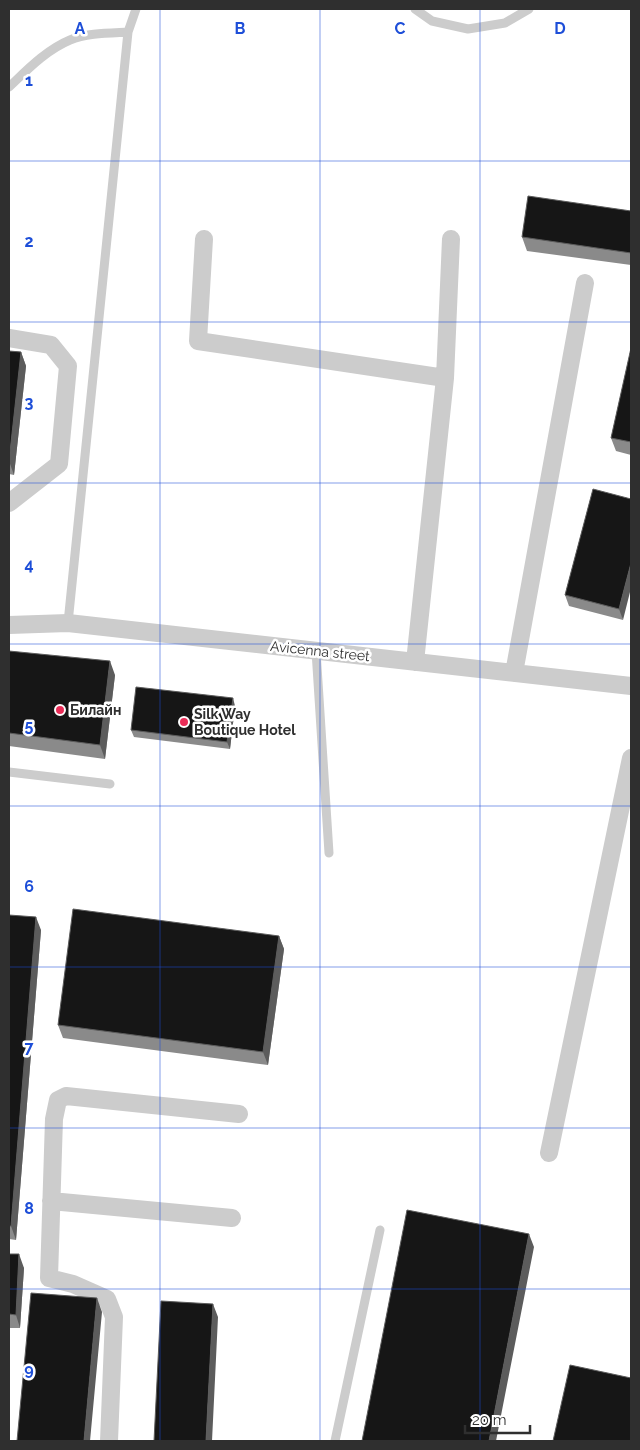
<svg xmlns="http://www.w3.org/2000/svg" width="640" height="1450" font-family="Raleway,sans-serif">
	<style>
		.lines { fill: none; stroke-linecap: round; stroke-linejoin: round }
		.lane { stroke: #ccc; stroke-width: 9 }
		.street { stroke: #ccc; stroke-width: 18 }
		.wall { fill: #8a8a8a }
		.shaded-wall { fill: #5c5c5c }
		.building { fill: #161616; stroke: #5c5c5c }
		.grid { fill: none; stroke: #1d4ed8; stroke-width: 1; stroke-opacity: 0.55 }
		.poi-dot { fill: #ea2c57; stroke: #fff; stroke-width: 2 }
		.labels { text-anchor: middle; stroke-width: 5; stroke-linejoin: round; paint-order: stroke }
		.street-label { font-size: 14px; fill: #2f2f2f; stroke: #fff }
		.poi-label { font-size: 14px; font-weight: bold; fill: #2f2f2f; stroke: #fff; text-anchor: start }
		.grid-label { font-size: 16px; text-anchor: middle; font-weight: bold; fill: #1d4ed8; stroke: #fff; stroke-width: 5; stroke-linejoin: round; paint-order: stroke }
	</style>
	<rect width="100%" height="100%" fill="#fff"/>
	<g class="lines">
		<path class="lane" d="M415 9 432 21 468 29 505 23 529 9
			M9 87C27 70 46 50 70 40 86 33 110 33 128 32
			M68 623 128 32 136 9
			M316 651 329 853
			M9 772 110 784
			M335 1441 380 1230"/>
		<path class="street" d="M204 239 198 341 445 378
			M9 338 51 345 68 366 59 464 9 503
			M9 625 68 623 631 686
			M415 662 445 378 451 239
			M514 673 585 283
			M549 1153 631 758
			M51 1201 232 1218
			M109 1441 114 1317 107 1299 73 1284 49 1278 54 1119 58 1100 66 1096 239 1114"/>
	</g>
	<path class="wall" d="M631 211V265L527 251 522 237Z
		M631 348V455L616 451 611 438Z
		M9 351 21 352 26 366 14 475 9 474Z
		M593 489 623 620 569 606 565 595Z
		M9 651 115 675 105 759 9 746Z
		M235 706 230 749 134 737 131 730Z
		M9 915 41 930 16 1240 9 1239Z
		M279 936 284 949 268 1065 63 1038 58 1025Z
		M9 1254 24 1268 20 1328H9Z"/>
	<path class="shaded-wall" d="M21 352 26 366 14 475 9 461Z
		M631 563V588L623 620 619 609Z
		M110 661 115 675 105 759 100 745Z
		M233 698 235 706 230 749 227 742Z
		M36 917 41 930 16 1240 11 1226Z
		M279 936 284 949 268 1065 263 1052Z
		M529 1234 534 1247 496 1441H489Z
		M19 1254 24 1268 20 1328 16 1315Z
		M97 1298 102 1312 90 1441H84Z
		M213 1304 218 1317 212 1441H206Z"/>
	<path class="building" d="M528 196 631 211V253L522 237Z
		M631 348V442L611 438Z
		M9 351 21 352 9 461Z
		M593 489 631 499V563L619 609 565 595Z
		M9 651 110 661 100 745 9 733Z
		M136 687 233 698 227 742 131 730Z
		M73 909 279 936 263 1052 58 1025Z
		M9 915 36 917 11 1226H9Z
		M407 1210 529 1234 489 1441H362Z
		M9 1254H19L16 1315 9 1314Z
		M31 1293 97 1298 84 1441H17Z
		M161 1301 213 1304 206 1441H154Z
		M570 1365 631 1378V1441H553Z"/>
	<path class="grid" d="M160 9V1441M320 9V1441M480 9V1441M9 161H631M9 322H631M9 483H631M9 644H631M9 806H631M9 967H631M9 1128H631M9 1289H631"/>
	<g class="poi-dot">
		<circle cx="60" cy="710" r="5"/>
		<circle cx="184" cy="722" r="5"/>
	</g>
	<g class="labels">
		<g class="street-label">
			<text transform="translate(320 651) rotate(6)" y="5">Avicenna street</text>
		</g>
		<g class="poi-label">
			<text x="70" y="715">Билайн</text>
			<text x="194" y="719">Silk Way<tspan x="194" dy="16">Boutique Hotel</tspan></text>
		</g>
	</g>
	<g class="grid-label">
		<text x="80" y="34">A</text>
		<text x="240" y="34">B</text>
		<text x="400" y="34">C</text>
		<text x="560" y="34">D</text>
		<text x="29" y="86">1</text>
		<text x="29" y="247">2</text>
		<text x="29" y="408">3</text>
		<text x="29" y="570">4</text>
		<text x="29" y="731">5</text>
		<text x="29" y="892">6</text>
		<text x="29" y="1053">7</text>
		<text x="29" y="1214">8</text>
		<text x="29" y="1375">9</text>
	</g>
	<rect width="640" height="1450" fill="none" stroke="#2f2f2f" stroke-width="20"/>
	<path d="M465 1425v8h65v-8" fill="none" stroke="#2f2f2f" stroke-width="2.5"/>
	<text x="472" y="1425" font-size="15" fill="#2f2f2f" stroke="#ffffff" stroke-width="4" paint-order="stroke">20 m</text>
</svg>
